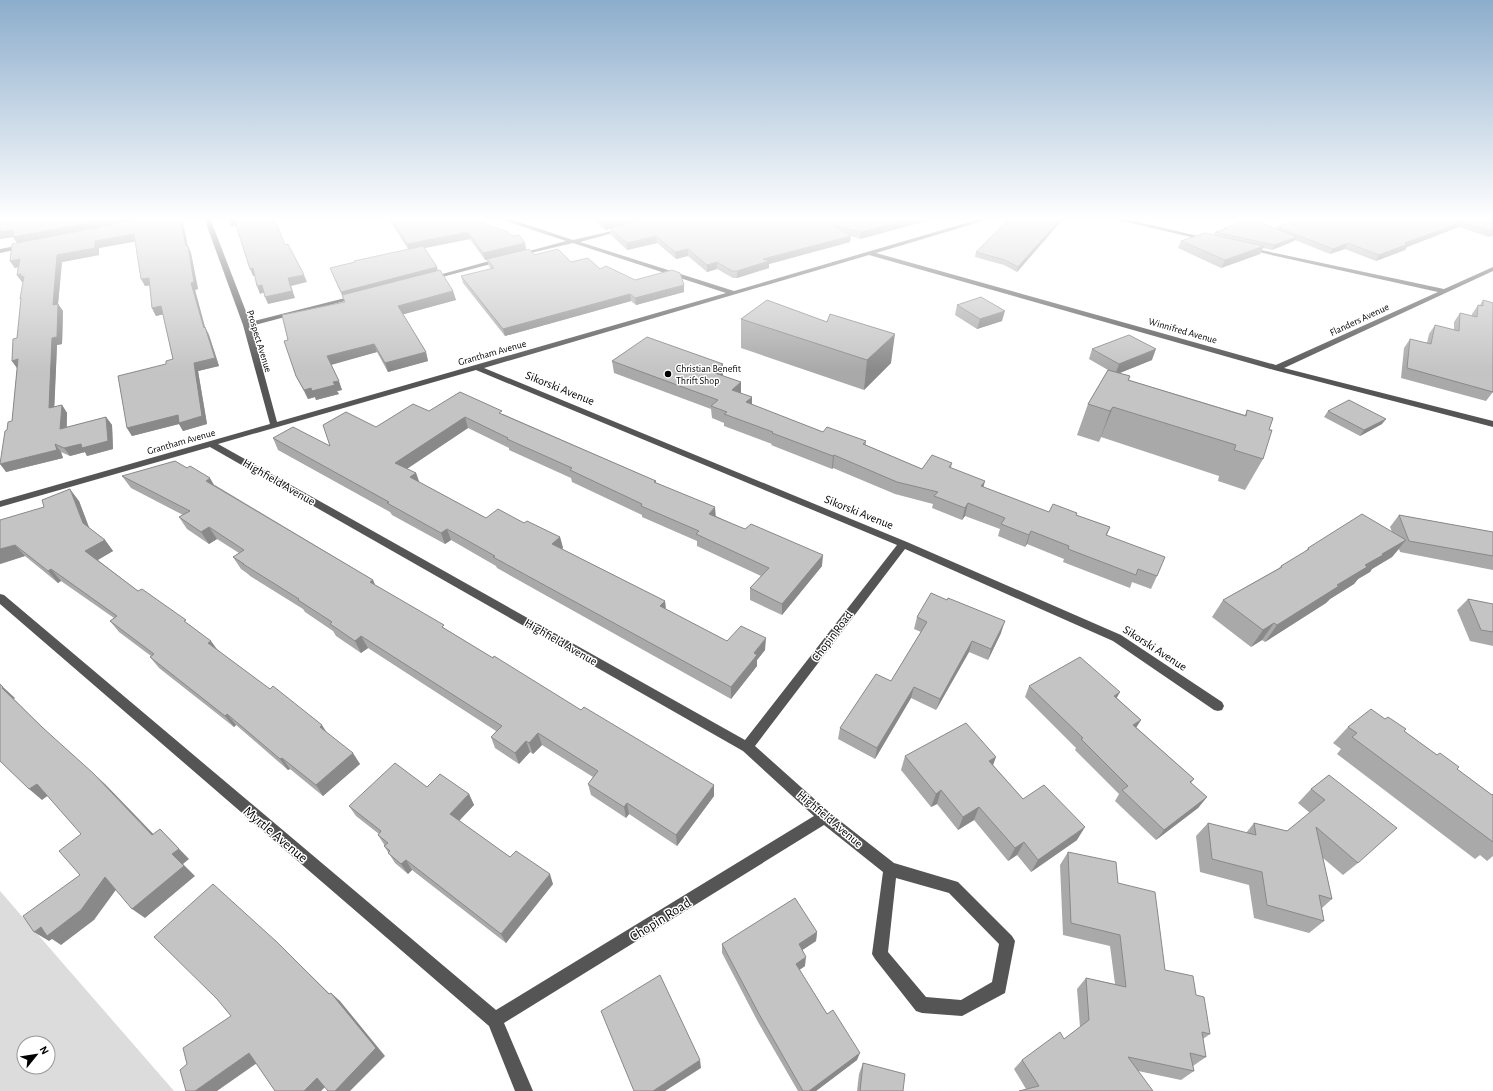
<svg xmlns="http://www.w3.org/2000/svg" width="1493" height="1091" font-family="'Alegreya Sans',sans-serif">
	<style>
		.green { fill: #dcdcdc; fill-rule: evenodd }
		.lines { fill: none; stroke-linecap: round; stroke-linejoin: round }
		.minor { fill: #555; fill-rule: evenodd }
		.wall { fill: #a9a9a9 }
		.shaded-wall { fill: #898989 }
		.building { fill: #c4c4c4; stroke: #898989 }
		.poi-dot { fill: #000; stroke: #fff; stroke-width: 1.5 }
		.labels { text-anchor: middle; stroke-width: 3; stroke-linejoin: round; paint-order: stroke }
		.far-street-label { font-size: 10px; fill: #000; stroke: #fff }
		.far-poi-label { font-size: 10px; fill: #000; stroke: #fff; text-anchor: start }
		.street-label { font-size: 12px; fill: #000; stroke: #fff }
		.near-street-label { font-size: 14px; fill: #000; stroke: #fff }
	</style>
	<rect width="100%" height="100%" fill="#fff"/>
	<path class="green" d="M0 891 174 1091H0ZM24 1043H48V1067H24Z"/>
	<g class="lines">
		<path class="minor" d="M204 218H210L250 322 357 295 360 297 251 326 277 422 726 293 573 243 518 256V254L566 241 497 218H507L573 240 624 228V230L580 242 734 291 983 218H993L876 253 1276 365 1438 292 1249 250 1246 248 1247 247 1444 289 1493 267V271L1284 368 1493 421V427L1274 370 869 255 484 368 907 542 1121 635 1222 702 1224 706 1222 710 1218 711 1214 710 1113 641 905 549 755 746 830 813 894 863 958 882 1012 936 1015 941 1005 993 962 1016 922 1013 916 1011 875 959 872 954 883 872 824 825 504 1023 533 1091H515L489 1026 0 604V594L4 595 496 1010 814 816 743 751 210 447 0 507V501L270 424 243 325ZM476 370 897 545 745 740 218 444ZM896 878 949 893 999 944 992 982 961 1000 926 997 888 952Z
			M1109 218H1121L1211 239 1208 241Z
			M26 244 29 246 28 247 0 253V249Z
			M500 258 503 260 502 261 431 280 428 278Z"/>
	</g>
	<path class="wall" d="M0 218H182L188 246 191 253 198 289 195 290 205 327 209 335 219 366 198 371 207 424 183 431 179 424 132 436 127 428 166 364 173 359 163 314 156 316 152 308 150 285 145 286 135 241 99 248V255L62 262 58 304 63 311 62 344 57 345 54 407 62 405 67 413V427L106 417 112 425 113 449 87 456 85 452 70 456 61 452 63 458 6 472 7 430 12 421 17 368 12 361 17 338 23 282H22L17 275 18 267 15 268 10 261 17 243 13 237 0 239Z
		M375 218H469L525 243 526 249 534 255 600 269 635 280 684 292 636 305 631 301 505 336 463 283 461 276 491 269 489 266 487 260H485L470 239 424 248 438 271 453 291 456 300 403 314 426 352 428 361 388 372 377 352 331 364 342 390 337 391 339 394 316 400 315 397 308 399 296 376 288 340 345 302 332 273 355 263 408 249 388 218 377 221Z
		M591 218H938L860 239 851 236 850 242 769 264V268L737 278H733L717 269 707 272 688 256 676 259 657 243 627 250 611 235 610 229 605 230Z
		M1192 218H1202L1201 219H1194Z
		M1493 218V235L1489 237 1459 227 1407 247 1405 250 1376 261 1345 249 1330 254 1295 240 1294 241 1272 250 1263 248 1260 254 1221 268 1178 248 1181 241 1214 235 1215 232 1224 229V228L1276 229 1277 227Z
		M1063 219 1017 272 1004 265 975 257 976 252Z
		M1483 300 1493 392 1486 401 1401 378 1404 348 1410 339 1427 343 1429 334 1435 325 1454 330V322L1460 313 1472 316V314L1478 305H1480Z
		M957 305 1002 321 977 329 955 315Z
		M741 319 827 322 891 363 864 390 741 348Z
		M1092 349 1152 360 1119 373 1130 376 1129 380 1245 415 1247 410 1269 430 1263 459 1245 490 1218 481 1219 476 1101 437 1099 442 1077 435 1088 404 1108 370 1089 359Z
		M612 361 723 364V376L741 382V393L752 405 823 432 866 441V445L922 469 952 463 951 468 983 487 1049 512 1077 513 1076 515 1110 527 1107 535 1157 576 1151 589 1132 582 1130 588 1063 562 1064 559 1027 544 1025 547 998 536 1000 529 965 516 962 520 932 508 933 504 895 494 833 468 832 469 771 445 772 444 724 426V423L712 418 711 409 614 373Z
		M429 411 503 414 656 481V483L716 516 822 566 782 615 750 600V588L761 576 697 546V541L642 517V515L572 482 571 478 509 450V448L468 428 407 469 416 473 419 482 486 518 524 523 560 537 563 548 562 549 665 601 666 610 727 641 765 650 757 660V666L731 699 497 568 496 566 451 540 445 544 392 515 390 512 278 450 273 438 330 446 376 427Z
		M1328 411 1382 424 1360 436 1324 417Z
		M122 476 215 485 373 580 375 585 714 796 677 846 629 814 626 818 591 795 588 784 593 777 542 745 533 754 530 752 519 764 495 748 491 737 496 731 368 648 361 653 336 636 333 631 305 612 303 609 250 576 248 574 241 569 233 557 239 553 217 539 209 544 187 529 179 517 183 515 131 488Z
		M79 501 89 528 105 540 113 551 98 560 138 591 190 625 217 650 326 732 360 764 323 796 290 769 288 770 236 725 234 727 159 668 150 657 151 656 119 632 110 621 114 618 61 581 58 583 25 556 0 564 44 507Z
		M1399 515 1493 532V570L1400 552 1399 549 1392 557 1372 569 1370 572 1358 579 1354 584 1330 599 1326 603 1265 642 1262 640 1251 647 1212 617 1223 600 1279 568 1281 566 1305 552 1308 548 1392 532 1390 527Z
		M1468 599 1493 604V646L1470 641 1457 610Z
		M917 617 1001 633 988 660 969 652 936 710 911 698 875 759 838 739 840 728 891 681 921 632 914 629Z
		M1029 686 1117 698 1141 720 1136 727 1194 779 1191 783 1207 797 1198 808 1156 840 1115 801 1119 794 1075 750 1076 748 1025 697Z
		M1348 727 1404 731 1492 795 1493 794V856L1487 861 1480 855 1475 859 1337 754 1341 749 1333 743Z
		M905 756 993 765 1023 799 1077 840 1031 872 1017 855 1008 861 974 820 958 830 937 804 931 807 901 770Z
		M1329 775 1358 863 1343 875 1323 858 1332 899 1322 908 1324 921 1309 933 1254 918 1249 885 1200 872 1196 836 1208 823 1246 833 1254 823 1287 831 1310 813 1298 803 1311 789Z
		M427 787 469 794 474 805 459 821 510 857 553 884 506 943 412 870 408 874 395 863 384 846H385L378 835 379 834 356 816 349 806Z
		M1068 852 1118 883 1165 970 1196 995 1210 1034 1203 1039 1206 1057 1193 1066 1194 1071 1181 1080 1138 1071 1026 1089 1014 1069 1022 1060 1064 1039 1080 1027 1077 989 1086 978 1115 984 1110 946 1063 935 1060 865Z
		M817 932 816 941 802 950 805 966 799 970 827 1014 857 1060 816 1091H798L758 1022 722 953V944Z
		M863 1063 903 1091H857L859 1074Z"/>
	<path class="shaded-wall" d="M116 218H154L18 244 13 237Z
		M180 218H182L188 250V246L191 253 198 289 195 290 207 335 204 328 191 283 186 246Z
		M376 218H388L377 221Z
		M603 218H650L605 230Z
		M914 218H938L860 239 861 232Z
		M1061 218H1063V219L1017 272 1018 267Z
		M234 219 237 226 231 227 228 220Z
		M1462 222 1459 227 1407 247 1405 250 1376 261 1379 255 1405 243Z
		M14 230 18 236 0 239V232Z
		M1493 231V235L1489 237Z
		M468 232 470 239 410 251 407 244Z
		M134 234 138 241 99 248V255L62 262 58 304 63 311 62 344 57 345 54 416 49 408 53 305 57 255 95 241Z
		M656 236 657 243 627 250V243Z
		M851 236 850 242 769 264V268L737 278V271L763 259Z
		M1297 237 1294 241 1272 250 1274 245Z
		M525 243 526 250 485 260 483 253Z
		M1348 243 1345 249 1330 254 1333 249Z
		M1264 246 1260 254 1221 268 1225 260Z
		M688 249V256L676 259 675 252Z
		M20 259 24 266 15 268 10 261Z
		M717 262V269L707 272V265Z
		M437 267 438 272 343 297 341 292Z
		M253 268 256 275 253 276 250 269Z
		M21 274 24 276V282H22L17 275Z
		M304 275 307 282 291 286 295 298 268 304 265 297 288 278Z
		M149 278 153 285 145 286 141 279Z
		M262 285 265 292 260 294 257 286Z
		M684 285V292L636 305 635 298Z
		M453 291 456 300 401 315 398 306Z
		M630 294 631 301 505 336 503 329Z
		M161 306 165 314 156 316 152 308Z
		M1005 311 1002 321 977 329 980 319Z
		M205 327 209 335 219 366 198 371 207 424 183 431 179 424 132 436 127 428 194 363Z
		M895 334 891 363 864 390 867 360Z
		M374 344 377 352 331 365 327 356Z
		M1156 349 1152 360 1115 375 1119 364Z
		M426 352 428 361 388 372 385 363Z
		M18 359 17 368 12 361Z
		M723 364V375L712 384V372Z
		M339 381 342 390 337 391 339 394 316 400 315 397 308 399 304 390Z
		M741 382V394L732 390Z
		M752 397V409L746 402Z
		M62 405 67 413 66 437 60 429Z
		M1113 407 1099 442 1110 411Z
		M106 417 112 425 113 449 87 456 85 452 70 456 64 448Z
		M465 417 468 428 399 474 395 463Z
		M1386 419 1382 424 1360 436 1364 430Z
		M55 444 61 452 63 458 6 472 0 464Z
		M834 455 833 468 832 469 833 456Z
		M416 473 420 484 410 477Z
		M210 478 217 490 206 481Z
		M985 481 982 493 981 486Z
		M70 489 79 501 92 535 83 523Z
		M968 503 965 516 962 520 965 508Z
		M715 507 716 519 709 514Z
		M209 527 217 539 209 544 201 532Z
		M447 529 451 540 445 544 441 533Z
		M1031 531 1027 544 1025 547 1029 535Z
		M560 537 563 548 554 556 552 544Z
		M105 540 113 551 94 562 85 551Z
		M1406 540 1392 557 1372 569 1370 572 1358 579 1354 584 1330 599 1326 603 1265 642 1277 625 1337 585 1382 554Z
		M15 545 25 556 0 564V549Z
		M823 555 822 566 782 615V604Z
		M51 569 61 581 58 583 48 571Z
		M373 580 378 592 370 582Z
		M665 601 666 612 660 606Z
		M1005 621 1001 633 988 660 991 649Z
		M1274 623 1262 640 1251 647 1263 630Z
		M361 636 368 648 361 653 355 641Z
		M766 638 765 650 757 660V666L731 699V687L754 653Z
		M211 641 219 652 208 643Z
		M972 641 969 652 936 710 940 699Z
		M3 687 15 698 14 699 55 739 2 688Z
		M914 687 911 698 875 759 877 748Z
		M1120 692 1114 703V696Z
		M227 714 236 725 234 727 225 716Z
		M1141 720 1134 731 1133 725Z
		M322 725 329 736 320 727Z
		M538 733 542 745 533 754 529 743Z
		M526 741 530 752 519 764 515 753Z
		M353 753 360 764 323 796 316 785Z
		M996 757 991 771 989 761Z
		M282 758 290 769 288 770 280 759Z
		M93 773 105 784 164 845 152 835Z
		M37 784 50 794 42 800 29 789Z
		M714 785V796L677 846 676 835Z
		M941 790 937 804 931 807 936 794Z
		M469 794 474 805 455 825 450 814Z
		M1207 797 1198 808 1156 840 1164 830Z
		M627 803 629 814 626 818 624 807Z
		M979 807 974 820 958 830 963 817Z
		M1085 827 1077 840 1031 872 1038 860Z
		M160 829 189 859 183 864 195 876 145 918 132 909 172 854Z
		M1024 842 1017 855 1008 861 1015 848Z
		M406 860 412 870 408 874 401 864Z
		M550 874 553 884 506 943 501 934Z
		M105 877 118 887 94 920 61 945 52 939 49 941 34 932Z
		M817 932 816 941 798 953 799 944Z
		M278 943 287 952 338 1002 329 994Z
		M806 957 805 966 795 973 796 964Z
		M331 993 340 1001 385 1056 350 1091H335Z
		M249 1053 260 1061 217 1091H195Z
		M860 1053 857 1060 816 1091H809Z
		M700 1060 701 1068 665 1091H653Z
		M317 1078 327 1085 321 1091H304Z"/>
	<path class="building" d="M0 218H116L13 237 14 230 0 232Z
		M146 218H180L186 246H188L194 282 191 283 204 328 205 327 215 358 194 363 202 416 179 423 178 415 127 428 118 376 166 364V361L173 359 161 306 152 308 149 278 141 279 134 234 95 241V248L57 255 53 305 58 304 57 337 52 338 49 408 62 405 60 429 106 417 108 441 82 448 81 444 64 448 55 444 57 450 0 464 5 431 7 430 8 422 12 421 18 359 12 361 13 339 17 338 21 298 20 299 24 276 21 277V274L17 275 20 259 10 261 12 244Z
		M227 218H274L285 245 288 244 304 275 288 278 292 291 265 297 262 285 257 286 253 268 250 269 234 219 228 220Z
		M391 218H469L508 232 512 236 519 235 525 243 483 253 468 232 407 244Z
		M648 218H914L861 232 833 225 851 236 763 259 769 261 737 271H732L717 262 707 265 688 249 675 252 656 236 627 243 610 228Z
		M1010 218H1061L1018 267 1005 260 976 252Z
		M1302 218H1493V231L1462 222 1405 243 1408 244 1379 255 1348 243 1333 249 1277 227Z
		M1251 219 1297 237 1274 245 1215 232 1226 229 1224 228Z
		M1205 233 1264 246 1225 260 1181 241Z
		M423 246 437 267 341 292 330 268 355 262 354 261Z
		M529 249 534 255 558 249 571 262 588 258 600 269 606 266 635 280 672 270 680 273 684 285 635 298 630 294 503 329 461 276 494 268 487 259Z
		M440 270 453 291 398 306 426 352 385 363 374 344 327 356 339 381 333 382 335 385 312 391 311 388 304 390 296 376 284 341 288 340 282 315 345 302 342 295Z
		M981 297 1005 311 980 319 957 305Z
		M767 300 827 322 830 314 895 334 867 360 741 319Z
		M1483 300 1493 303V392L1407 368 1410 339 1431 344 1435 325 1459 331 1460 313 1477 317 1478 305 1483 306Z
		M1129 335 1156 349 1119 364 1092 349Z
		M647 337 723 364 712 372 741 382 732 390 752 397 746 402 823 432 827 427 866 441 863 444 922 469 932 455 952 463 949 467 985 481 981 486 1049 512 1053 504 1077 513 1076 515 1110 527 1106 535 1165 557 1157 576 1138 569 1136 575 1068 549 1069 546 1031 531 1029 535 1001 524 1005 518 968 503 965 508 934 496 938 492 897 482 834 455 833 456 772 433 773 432 724 414 727 412 711 406 718 400 612 361Z
		M1108 370 1130 376 1128 380 1246 416 1247 410 1273 418 1269 430H1272L1263 459 1234 450 1236 445 1113 407 1110 411 1088 404Z
		M460 392 502 411 499 413 656 481 654 482 715 507 709 514 745 529 751 524 823 555 782 604 750 588 769 568 696 534 699 531 641 506 642 504 570 470 572 468 507 439 508 438 465 417 395 463 416 473 410 477 486 518 498 509 524 523 527 521 560 537 552 544 665 601 660 606 727 641 741 626 766 638 754 653 757 655 731 687 493 557 495 556 447 529 441 533 387 503 389 502 273 438 293 427 330 446 323 425 346 412 376 427 413 404 429 411Z
		M1349 400 1386 419 1364 430 1328 411Z
		M175 461 187 468 190 466 210 478 206 481 373 580 370 582 444 625 442 627 493 658 494 656 581 710 584 707 714 785 676 835 627 803 624 807 588 784 598 771 538 733 529 743 526 741 515 753 491 737 502 726 361 636 355 641 330 624 332 622 298 600 299 599 243 564H244L233 557 244 550 209 527 201 532 179 517 190 511 122 476Z
		M70 489 83 523 105 540 85 551 138 591 142 589 186 620 184 621 211 641 208 643 270 689 273 686 322 725 320 727 353 753 316 785 282 758 280 759 227 714 225 716 150 657 154 654 110 621 117 616 51 569 48 571 15 545 0 549V520L44 507 42 500Z
		M1362 514 1406 540 1382 554 1383 555 1365 565 1367 567 1337 585 1339 586 1277 625 1274 623 1263 630 1223 600 1282 567 1281 566 1309 549 1308 548Z
		M1399 515 1493 532V556L1409 541Z
		M931 593 947 600 948 598 1005 621 991 649 972 641 940 699 914 687 877 748 840 728 876 674 891 681 927 622 917 617Z
		M1468 599 1493 604V632L1481 630Z
		M1080 657 1120 692 1114 696 1141 720 1133 725 1194 779 1190 782 1207 797 1164 830 1122 790 1128 786 1081 739 1083 738 1029 686Z
		M0 684 3 687 2 688 43 728 93 773 152 835 160 829 179 849 172 854 184 866 132 909 105 877 81 910 47 936 41 927 34 932 23 916 80 875 59 851 81 834 37 784 29 789 0 761Z
		M1371 709 1385 719 1388 717 1406 729 1404 731 1437 755 1440 753 1459 767 1457 769 1492 795 1493 794V842L1352 737 1357 733 1348 727Z
		M966 723 996 757 989 761 1023 799 1044 785 1085 827 1038 860 1024 842 1015 848 979 807 963 817 941 790 936 794 905 756Z
		M395 763 427 787 440 774 469 794 450 814 510 857 516 851 550 874 501 934 406 860 401 864 388 853 390 851 384 846 388 843 378 835 381 831 349 806Z
		M1329 775 1397 828 1358 863 1316 827 1332 899 1319 895 1324 921 1267 905 1262 872 1212 859 1208 823 1256 835 1254 823 1287 831 1325 800 1311 789Z
		M1068 852 1116 862 1118 883 1155 892 1165 970 1193 976 1196 995 1204 997 1210 1034 1202 1032 1206 1057 1190 1053 1194 1071 1128 1057 1153 1091H1019L1039 1086 1022 1060 1060 1032 1064 1039 1089 1020 1086 978 1126 987 1120 935 1071 923Z
		M213 884 278 943 329 994 331 993 376 1048 335 1091H328L317 1078 304 1091H275L249 1053 195 1091H186L180 1070 187 1064 183 1048 231 1016 217 999 154 937Z
		M795 898 817 932 799 944 806 957 796 964 827 1014 833 1010 860 1053 809 1091H803L759 1014 722 944Z
		M660 975 700 1060 653 1091H634L601 1011Z
		M863 1063 905 1074 903 1091H860Z"/>
	<linearGradient id="sky" x2="0" y2="1"><stop stop-color="#8cadcc"/><stop offset="0.59" stop-color="#fff"/><stop offset="1" stop-color="#fff" stop-opacity="0"/></linearGradient>
	<rect width="1493" height="371" fill="url(#sky)"/>
	<circle class="poi-dot" cx="668" cy="374" r="4"/>
	<g class="labels">
		<g class="far-street-label">
			<text transform="translate(1359 319) rotate(-25)" y="4">Flanders Avenue</text>
			<text transform="translate(1183 330) rotate(16)" y="4">Winnifred Avenue</text>
			<text transform="translate(260 341) rotate(73)" y="4">Prospect Avenue</text>
			<text transform="translate(492 352) rotate(-16)" y="4">Grantham Avenue</text>
			<text transform="translate(181 441) rotate(-16)" y="4">Grantham Avenue</text>
		</g>
		<g class="far-poi-label">
			<text x="676" y="372">Christian Benefit<tspan x="676" dy="12">Thrift Shop</tspan></text>
		</g>
		<g class="street-label">
			<text transform="translate(560 388) rotate(22)" y="4">Sikorski Avenue</text>
			<text transform="translate(279 482) rotate(30)" y="4">Highfield Avenue</text>
			<text transform="translate(859 512) rotate(22)" y="4">Sikorski Avenue</text>
			<text transform="translate(832 636) rotate(-53)" y="4">Chopin Road</text>
			<text transform="translate(561 642) rotate(30)" y="4">Highfield Avenue</text>
			<text transform="translate(1155 648) rotate(33)" y="4">Sikorski Avenue</text>
			<text transform="translate(830 819) rotate(40)" y="4">Highfield Avenue</text>
		</g>
		<g class="near-street-label">
			<text transform="translate(276 834) rotate(40)" y="5">Myrtle Avenue</text>
			<text transform="translate(660 919) rotate(-32)" y="5">Chopin Road</text>
		</g>
	</g>
	<g transform="translate(36 1055) rotate(60)"><circle r="19" fill="#ffffff" stroke="#999999"/>
	<path d="M0-3L7 15L0 10L-7 15Z" fill="#000000"/>
	<text y="-6" font-size="11" font-weight="bold" text-anchor="middle" fill="#000000">N</text>
	</g>
</svg>
